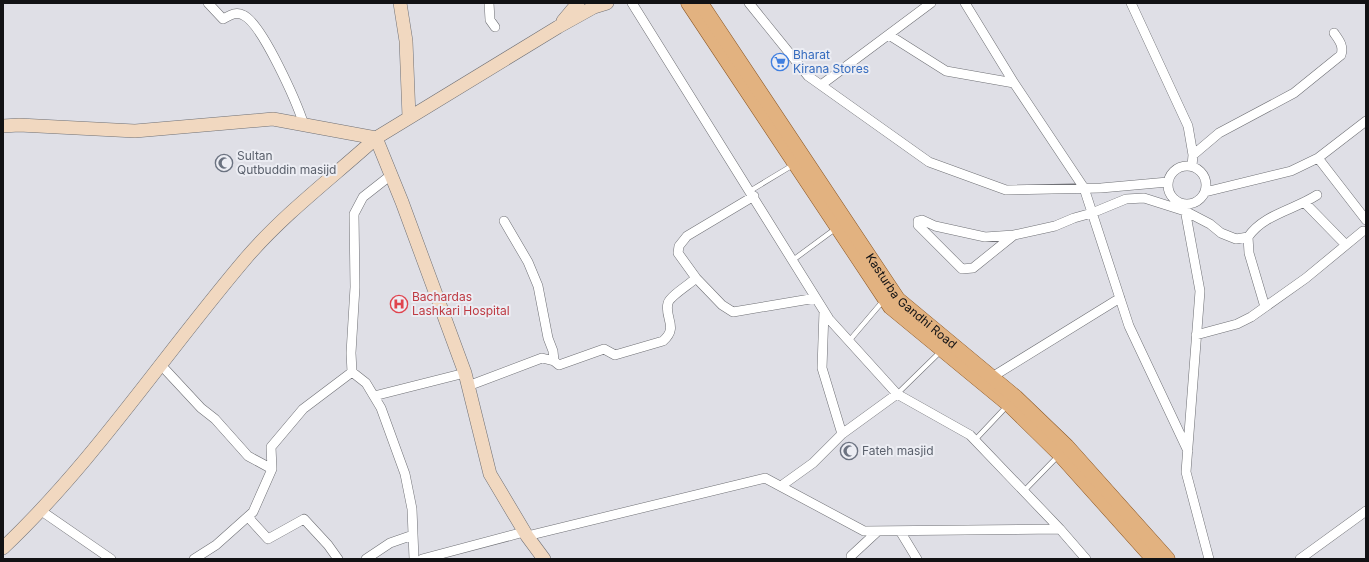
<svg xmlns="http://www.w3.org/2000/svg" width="1369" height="562" font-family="Inter,sans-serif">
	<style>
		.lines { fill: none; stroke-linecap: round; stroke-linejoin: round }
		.lane-casing { stroke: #6f7075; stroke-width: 5.5 }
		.street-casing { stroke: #6f7075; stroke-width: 10 }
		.secondary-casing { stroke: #6f7075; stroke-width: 14 }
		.primary-casing { stroke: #8d5824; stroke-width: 15 }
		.lane { stroke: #fff; stroke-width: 4.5 }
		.street { stroke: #fff; stroke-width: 9 }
		.secondary { stroke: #f1d8c0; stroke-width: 13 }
		.primary { stroke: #e2b280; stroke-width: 14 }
		.labels { text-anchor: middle; stroke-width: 4; stroke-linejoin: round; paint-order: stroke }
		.shop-label { font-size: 12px; fill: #366cbe; stroke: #ecedf3; text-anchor: start }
		.worship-label { font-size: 12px; fill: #5b616d; stroke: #ecedf3; text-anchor: start }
		.health-label { font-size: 12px; fill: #be3a42; stroke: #ecedf3; text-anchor: start }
		.street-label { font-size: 12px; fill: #121214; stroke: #ecedf3 }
	</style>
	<rect width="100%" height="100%" fill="#dfdfe6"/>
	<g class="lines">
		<defs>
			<path id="lane" d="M750 191 793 165
				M793 260 835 229
				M849 341 883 301
				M897 394 940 352
				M975 440 1007 406
				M1024 491 1059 455"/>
			<path id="street" d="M208 3 223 19C229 16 235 11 243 15 262 23 297 103 304 125
				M489 3 490 20 495 27
				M632 3 829 319 897 394 970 435 1060 529 1086 559
				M749 3 808 76 929 162 1006 190 1101 188 1168 182
				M965 3 1014 83 1084 188 1129 326 1188 451
				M1131 3 1188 126 1193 155 1192 166
				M889 35 946 71 1014 83
				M821 85 931 3
				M1193 155 1219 133 1294 93 1341 55C1344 46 1339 40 1334 33
				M1318 158 1366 220
				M1168 185a19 19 0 1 1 38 0a19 19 0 1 1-38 0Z
				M391 175 363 197 354 214 355 287 351 353 352 372 366 383 381 408 405 474 412 509 414 559
				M1205 192 1291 171 1318 158 1366 121
				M1305 203 1346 245
				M1184 204 1200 291 1186 472 1209 559
				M504 221 528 262 538 286 548 338 553 351 554 361
				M1014 235 973 268 962 269 918 225V221L922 220 935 226 985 237 1014 235 1055 226 1074 218 1092 213 1126 199 1144 198 1185 211 1210 224 1221 233 1236 239 1248 237
				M696 278 722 305 733 312 816 298
				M1265 307 1249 253 1248 237C1264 214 1294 210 1317 195
				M1196 335 1237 324 1251 317 1306 278 1363 231
				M161 365 201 408 215 419 248 456 272 469
				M992 377 1120 298
				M468 386 542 358 554 361 559 365 604 349 615 355 663 341C679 327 664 318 668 303 670 296 690 284 696 278L678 253 679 246 687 236 754 196
				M374 396 465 373
				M842 434 897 394
				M781 486 813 463 842 434 822 368 824 311
				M40 510 111 559
				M248 517 268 539 304 519 328 545 338 559
				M900 531 917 559
				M527 536 765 478 864 531 1060 529
				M194 559 216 545 253 512 272 469 271 447 303 409 352 372
				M366 559 390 543 413 535
				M422 559 524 532
				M851 559V556L878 531
				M1300 559 1366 511"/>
			<path id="secondary" d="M400 3 406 41 409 117
				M563 21 578 3
				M3 126 19 125 135 131 273 119 376 138 558 27 594 7 607 3
				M3 548C95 461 165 353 247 257 285 213 333 177 376 138L402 202 465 373 490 474 527 536 544 559"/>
			<g id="primary">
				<path d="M688 3 890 307 1009 405 1059 454 1153 559"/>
				<path id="s1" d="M701 3 898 299 1016 397 1067 446 1168 559"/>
			</g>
		</defs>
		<use href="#lane" class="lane-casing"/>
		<use href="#street" class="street-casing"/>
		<use href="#secondary" class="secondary-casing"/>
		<use href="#primary" class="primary-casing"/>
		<use href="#lane" class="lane"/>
		<use href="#street" class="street"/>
		<use href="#secondary" class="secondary"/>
		<use href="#primary" class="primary"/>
	</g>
	<defs>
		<symbol id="supermarket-ring" viewBox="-11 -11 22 22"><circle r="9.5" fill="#ecedf3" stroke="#3f7fe0" stroke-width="1.5"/><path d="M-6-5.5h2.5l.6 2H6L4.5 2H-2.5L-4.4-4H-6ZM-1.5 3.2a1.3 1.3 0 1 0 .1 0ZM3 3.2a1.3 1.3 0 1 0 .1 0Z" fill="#3f7fe0"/></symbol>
		<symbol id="mosque-ring" viewBox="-11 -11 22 22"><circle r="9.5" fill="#ecedf3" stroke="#6b7280" stroke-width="1.5"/><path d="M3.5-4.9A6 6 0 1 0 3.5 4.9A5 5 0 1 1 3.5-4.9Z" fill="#6b7280"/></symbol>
		<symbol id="hospital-ring" viewBox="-11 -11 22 22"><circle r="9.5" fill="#ecedf3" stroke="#e0444e" stroke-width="1.5"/><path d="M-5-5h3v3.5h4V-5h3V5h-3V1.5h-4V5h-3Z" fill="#e0444e"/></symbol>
	</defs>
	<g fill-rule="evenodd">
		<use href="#supermarket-ring" x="770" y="52" width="20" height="20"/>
		<use href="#mosque-ring" x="214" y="153" width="20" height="20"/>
		<use href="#hospital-ring" x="389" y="294" width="20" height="20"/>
		<use href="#mosque-ring" x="839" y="441" width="20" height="20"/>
	</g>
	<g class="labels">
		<g class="shop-label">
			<text x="793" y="59">Bharat<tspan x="793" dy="14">Kirana Stores</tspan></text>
		</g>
		<g class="worship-label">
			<text x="237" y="160">Sultan<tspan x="237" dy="14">Qutbuddin masijd</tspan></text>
			<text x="862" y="455">Fateh masjid</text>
		</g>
		<g class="health-label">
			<text x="412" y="301">Bachardas<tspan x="412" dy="14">Lashkari Hospital</tspan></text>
		</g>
		<g class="street-label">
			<text dy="4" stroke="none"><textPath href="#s1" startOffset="366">Kasturba Gandhi Road</textPath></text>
		</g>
	</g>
	<rect width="1369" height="562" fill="none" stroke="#121214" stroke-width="8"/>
</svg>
